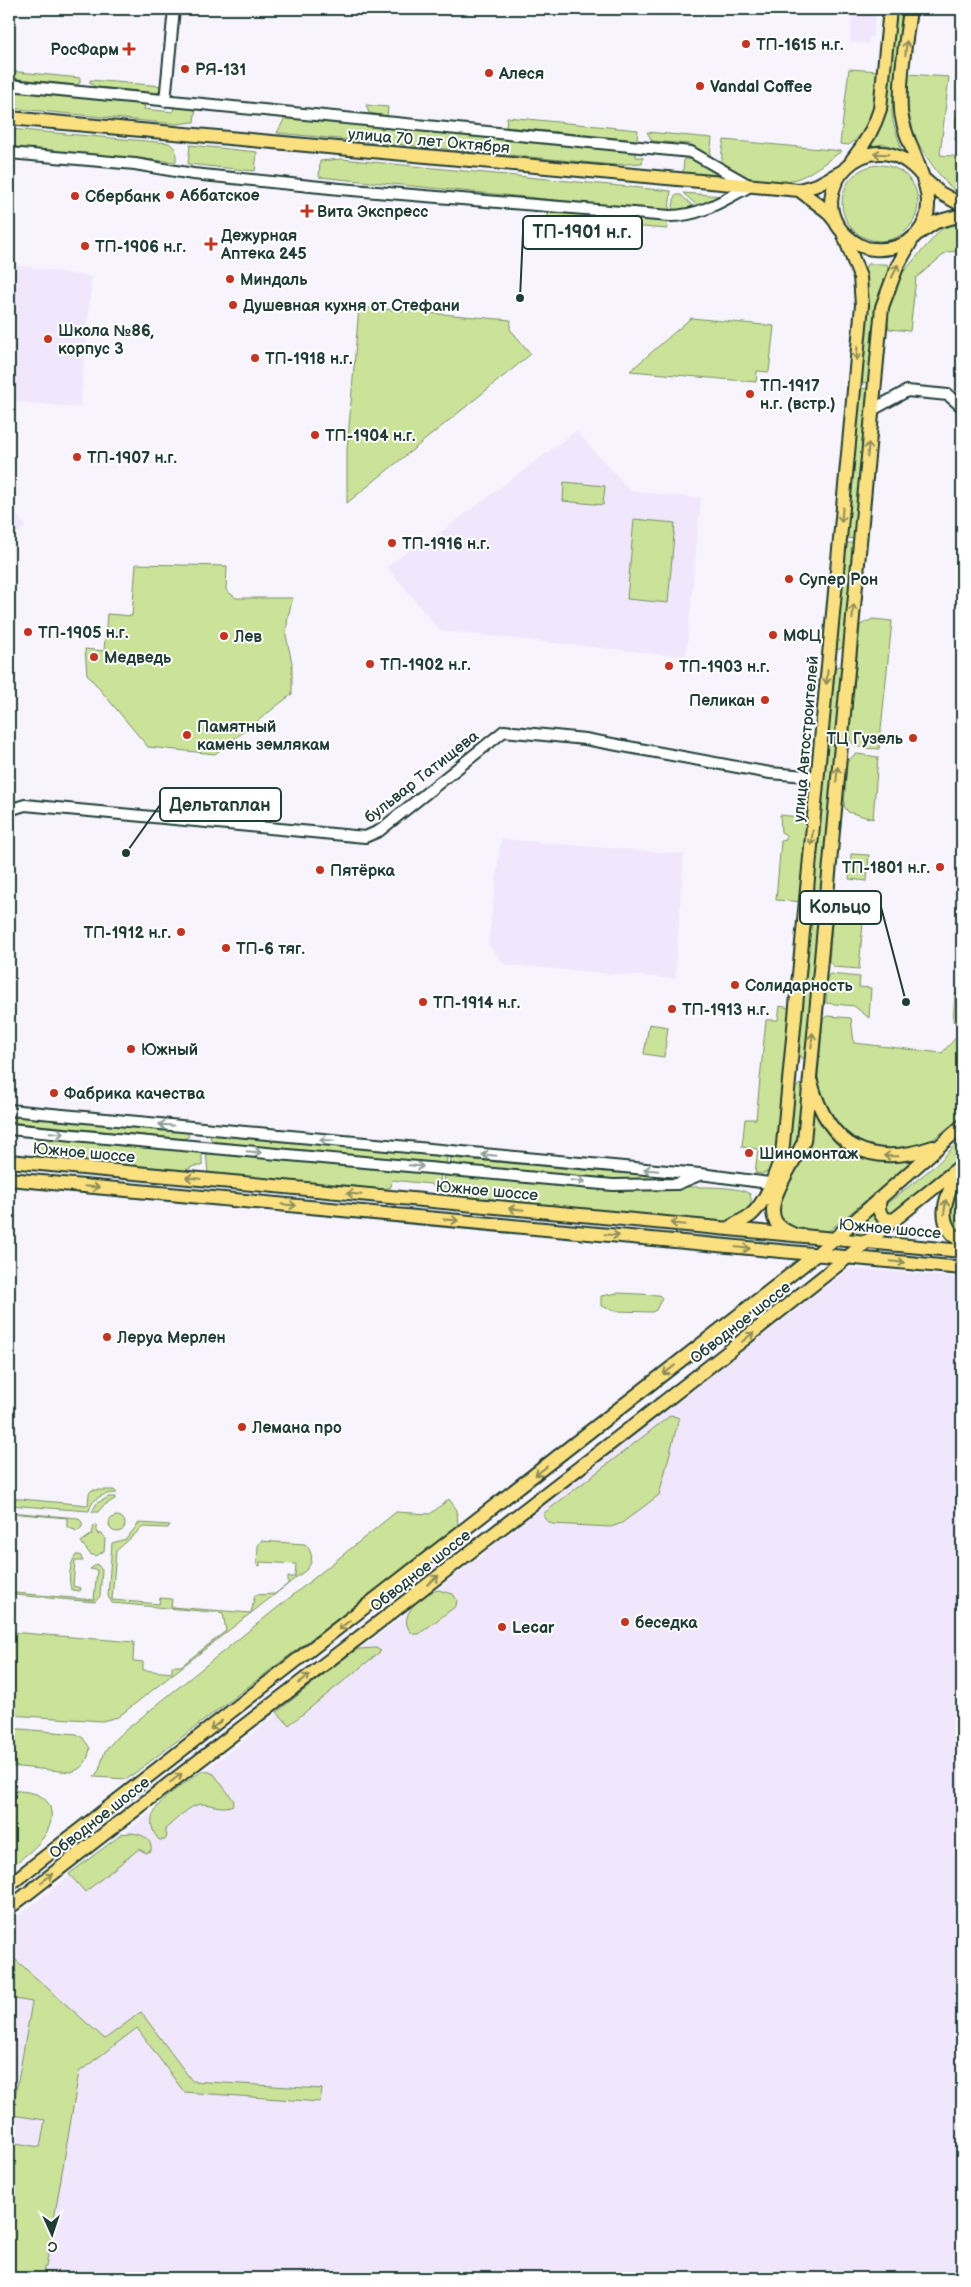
<svg xmlns="http://www.w3.org/2000/svg" width="971" height="2287" font-family="'Balsamiq Sans',sans-serif">
	<style>
		.built { fill: #f0e7fc }
		.green { fill: #cbe398; stroke: #759066 }
		.lines { fill: none; stroke-linecap: round; stroke-linejoin: round }
		.minor-casing { stroke: #1f3d34; stroke-width: 14 }
		.major-casing { stroke: #1f3d34; stroke-width: 16 }
		.minor { stroke: #fff; stroke-width: 10 }
		.major { stroke: #fbe080; stroke-width: 12 }
		.oneway { stroke: #8d8e5a }
		.oneway2 { stroke: #8f9e9a }
		.poi-dot { fill: #c8321e; stroke: #fff; stroke-width: 2 }
		.labels { text-anchor: middle; stroke-width: 4; stroke-linejoin: round; paint-order: stroke }
		.poi-label { font-size: 16px; font-weight: bold; fill: #1f3d34; stroke: #fff; text-anchor: start }
		.street-label { font-size: 16px; fill: #1f3d34; stroke: #fff }
		.leader { fill: none; stroke: #1f3d34; stroke-width: 2 }
		.callout-dot { fill: #1f3d34; stroke: #fff; stroke-width: 2 }
		.callout { fill: #fff; stroke: #1f3d34; stroke-width: 2 }
		.callout-label { font-size: 18px; text-anchor: middle; font-weight: bold; fill: #1f3d34 }
	</style>
	<rect width="100%" height="100%" fill="#f8f4fe"/>
	<filter id="ink" filterUnits="userSpaceOnUse"><feTurbulence type="fractalNoise" baseFrequency=".02" numOctaves="2"/><feDisplacementMap in="SourceGraphic" scale="10" xChannelSelector="R" yChannelSelector="G"/><feConvolveMatrix kernelMatrix="1 2 1 2 8 2 1 2 1" color-interpolation-filters="sRGB"/></filter>
	<g filter="url(#ink)">
		<path class="built" d="M853 9H876L873 37H869V44L850 42Z
			M9 264 92 277 80 408 9 401Z
			M576 431 631 491 701 498 686 657 440 631 387 567 420 542 437 535Z
			M9 506 26 526 9 540Z
			M501 839 684 854 675 979 505 965 488 944Z
			M850 1268 962 1278V2278H9V1923Z"/>
		<path class="green" d="M892 9H902L892 111 893 122 902 151 884 144 870 146 878 130Z
			M849 69 880 71C876 103 877 125 849 145L840 144Z
			M9 71 80 78V83L76 85 9 78Z
			M908 74 949 77 940 155 962 157 958 182 962 186V196C943 185 913 141 909 120 905 105 907 89 908 74Z
			M90 80 163 86 158 93 96 87 90 83Z
			M9 89 145 102 144 109 173 112 174 105 196 107 194 122 176 124 9 108Z
			M366 105 388 107 387 116 369 113Z
			M286 116 636 149V157H643L642 163 614 165 277 133Z
			M507 117 638 130 637 140 506 127Z
			M956 117 962 124V144L955 140Z
			M9 129 169 143C177 148 176 154 176 162L9 147Z
			M647 132 712 138 710 156 690 144 652 141Z
			M724 140 842 151C828 160 814 172 799 178 781 185 732 184 723 163 720 155 723 147 724 140Z
			M190 145 257 152 255 171 188 164Z
			M341 159 671 191 669 211 319 177 320 161Z
			M684 159 700 160 720 176 683 173Z
			M842 203a38 38 0 1 1 76 0a38 38 0 1 1-76 0Z
			M683 193 723 196 700 208Z
			M675 195H681L696 209 672 212Z
			M550 210 598 213 599 223 547 218Z
			M623 215 668 219 667 229 619 225Z
			M962 219V251L947 252 916 278 910 331 889 329 886 312 898 278 944 226 949 223Z
			M867 264H887L889 272 870 383 860 382 868 302 864 271Z
			M359 307 511 320 510 329 531 354 347 503V450Z
			M691 318 774 326 769 372 757 371 756 382 630 371Z
			M860 388 869 389 855 539 846 538Z
			M564 482 605 486 603 505 563 501Z
			M634 519 675 523 668 603 627 599Z
			M845 543H854L844 645 839 650 836 648Z
			M136 564 227 566 226 590 236 598H293L288 616 286 635 292 663V694L215 754 148 747 87 674 85 649 104 651 107 614 132 616Z
			M873 619 892 621 879 749C868 748 854 750 849 738L860 625Z
			M838 666 843 668 821 903H812L834 670Z
			M962 728V787H957Z
			M857 754 878 757 873 819 848 812 844 806 847 762 854 755Z
			M780 815 809 818 805 902 776 900 781 841 786 840V835L781 832Z
			M851 854 869 855 867 881 849 879Z
			M812 907 820 908 806 1056 802 1059 798 1054Z
			M848 909 864 911 859 969 834 967 829 961 833 910 846 911Z
			M830 974 860 977 859 987 871 988 869 1018 854 1006 826 1003 827 977Z
			M955 993 962 994V1028L953 1021Z
			M780 1006 790 1008 778 1155 771 1170 762 1174 755 1173 758 1149 742 1147 745 1119H756L766 1020H778Z
			M827 1016 851 1018 854 1043 942 1053 962 1031V1117L928 1143 890 1153 849 1140 827 1113 820 1089 818 1076 823 1019Z
			M649 1024 668 1027 664 1057 644 1054Z
			M800 1084 803 1087C802 1106 806 1139 789 1150L794 1089Z
			M813 1098C818 1119 832 1150 857 1154 875 1157 905 1153 924 1152L830 1230C814 1236 793 1230 779 1223L777 1199 808 1149Z
			M9 1115 186 1131 189 1136 184 1139 9 1122Z
			M36 1134 202 1150V1166H194L182 1172 51 1160 43 1155 34 1154Z
			M215 1134 447 1157 446 1165 213 1143 210 1137Z
			M962 1138V1159L949 1172 888 1217 884 1206 937 1164Z
			M206 1150 441 1173 439 1191 430 1184 392 1180 391 1187 377 1191 208 1174Z
			M451 1158 606 1172 669 1174 671 1177 668 1180 605 1179 450 1165Z
			M445 1174 611 1189C639 1190 733 1181 750 1194 756 1213 737 1222 721 1223L443 1197Z
			M962 1182V1238C959 1233 952 1227 950 1222 944 1209 952 1190 962 1182Z
			M876 1208 886 1224 870 1237 846 1235Z
			M618 1293 659 1295 662 1298 656 1310 652 1312 615 1311 601 1306V1296Z
			M671 1415 679 1418 659 1495 622 1523 611 1527 552 1524 545 1519 543 1514Z
			M92 1490H114L117 1493C103 1493 92 1498 89 1511L9 1505V1498L88 1505 89 1493Z
			M109 1497H115V1499L103 1506 98 1512H92L97 1503Z
			M449 1499 457 1510 458 1527 127 1779 94 1777 99 1770 105 1751 117 1737 396 1512 430 1514Z
			M9 1512 78 1518 82 1522V1527L77 1531 67 1527V1518L9 1513Z
			M109 1524a8 8 0 1 1 16 0a8 8 0 1 1-16 0Z
			M139 1523 170 1525 168 1528 143 1527 116 1551 112 1600 159 1604 160 1598 172 1599 171 1607 251 1613 255 1595 275 1594 288 1584V1577H295L296 1564 260 1562V1566L257 1565 258 1546 261 1541 305 1544C313 1552 314 1562 306 1570L118 1717 102 1721 9 1715V1632L134 1642 133 1661 143 1662V1670L172 1673V1666H181L226 1631 223 1613 112 1603 108 1596 112 1543 126 1539Z
			M94 1525H96L98 1535 102 1533 105 1539 104 1551 96 1556 90 1554 81 1542 92 1534Z
			M76 1555H80L83 1561H75L73 1586 81 1588 80 1591 72 1590C67 1583 70 1562 76 1555Z
			M97 1564 102 1570 100 1596 95 1602 15 1595V1593L94 1600 97 1570 90 1569Z
			M438 1590 453 1594 457 1600 456 1606 419 1634H413C394 1618 421 1594 438 1590Z
			M376 1648 381 1651 289 1725 277 1712 349 1654 359 1649Z
			M9 1728 77 1734 83 1738 90 1748C88 1761 83 1769 71 1772L9 1766Z
			M204 1770 214 1774 234 1801 233 1805C223 1810 211 1804 201 1804 189 1805 174 1822 165 1829L167 1836 165 1840H159C134 1810 179 1789 200 1772Z
			M9 1790C17 1791 28 1791 36 1794 42 1796 48 1801 50 1807 58 1835 26 1854 9 1869Z
			M129 1833C140 1833 153 1838 151 1851L146 1853 139 1849 85 1892 69 1874 122 1834Z
			M9 1954 105 2039 141 2012 192 2081 322 2089 320 2102 184 2092 137 2028 79 2072 46 2267H44V2272L113 2278H9V2142L40 2147 45 2120 12 2115 32 2002 9 1998Z"/>
		<g class="lines">
			<defs>
				<path id="minor" d="M9 85 691 152 747 184
					M165 101 174 9
					M9 153 135 164 193 174 340 189 670 216C701 216 724 200 750 186
					M872 410 907 391 948 395 962 407
					M9 810 25 805 365 837 379 831 504 731 585 739 770 773 818 777
					M9 1110 700 1174 777 1184
					M9 1129 613 1185 677 1184 699 1175"/>
				<path id="major" d="M910 9C906 42 899 77 901 111 904 150 949 200 916 235 905 246 889 250 874 249 864 249 855 243 848 237 798 195 870 113 922 176
					M9 118 799 190 817 185 843 171
					M852 160C865 144 874 129 880 109L890 9
					M925 180 940 193 962 205
					M799 190 827 211 835 221
					M919 233 936 222 962 215
					M811 1082C829 1147 870 1169 933 1147
					M9 1161 962 1251
					M959 1169C947 1196 932 1222 962 1242
					M9 1179 962 1268
					M880 1199C877 1212 881 1222 896 1219
					M727 1229C734 1224 744 1220 751 1215 767 1201 775 1174 782 1155L862 305 860 277 843 233
					M795 1235C788 1232 780 1229 776 1222 763 1202 796 1161 804 1141L882 307 897 267 913 238
					M9 1885 817 1254 962 1126
					M9 1908C326 1660 650 1419 962 1165"/>
			</defs>
			<use href="#minor" class="minor-casing"/>
			<use href="#major" class="major-casing"/>
			<use href="#minor" class="minor"/>
			<use href="#major" class="major"/>
		</g>
		<defs><path id="oneway-shaft" d="M-6 0H5M1.5-3L5.5 0L1.5 3" fill="none" stroke-width="1.6" stroke-linecap="round" stroke-linejoin="round" transform="scale(1.25)"/></defs>
		<g class="oneway">
			<use href="#oneway-shaft" transform="translate(906 48) rotate(-85)"/>
			<use href="#oneway-shaft" transform="translate(881 154) rotate(-178)"/>
			<use href="#oneway-shaft" transform="translate(895 271) rotate(-65)"/>
			<use href="#oneway-shaft" transform="translate(857 353) rotate(95)"/>
			<use href="#oneway-shaft" transform="translate(868 450) rotate(-85)"/>
			<use href="#oneway-shaft" transform="translate(842 515) rotate(95)"/>
			<use href="#oneway-shaft" transform="translate(853 612) rotate(-85)"/>
			<use href="#oneway-shaft" transform="translate(827 677) rotate(95)"/>
			<use href="#oneway-shaft" transform="translate(837 774) rotate(-85)"/>
			<use href="#oneway-shaft" transform="translate(812 838) rotate(95)"/>
			<use href="#oneway-shaft" transform="translate(812 1040) rotate(-85)"/>
			<use href="#oneway-shaft" transform="translate(891 1156) rotate(-179)"/>
			<use href="#oneway-shaft" transform="translate(193 1178) rotate(-175)"/>
			<use href="#oneway-shaft" transform="translate(92 1187) rotate(5)"/>
			<use href="#oneway-shaft" transform="translate(354 1194) rotate(-175)"/>
			<use href="#oneway-shaft" transform="translate(289 1205) rotate(5)"/>
			<use href="#oneway-shaft" transform="translate(945 1207) rotate(-83)"/>
			<use href="#oneway-shaft" transform="translate(516 1209) rotate(-175)"/>
			<use href="#oneway-shaft" transform="translate(451 1220) rotate(5)"/>
			<use href="#oneway-shaft" transform="translate(678 1224) rotate(-175)"/>
			<use href="#oneway-shaft" transform="translate(612 1235) rotate(5)"/>
			<use href="#oneway-shaft" transform="translate(743 1248) rotate(5)"/>
			<use href="#oneway-shaft" transform="translate(898 1262) rotate(6)"/>
			<use href="#oneway-shaft" transform="translate(748 1337) rotate(-38)"/>
			<use href="#oneway-shaft" transform="translate(669 1370) rotate(142)"/>
			<use href="#oneway-shaft" transform="translate(541 1471) rotate(142)"/>
			<use href="#oneway-shaft" transform="translate(433 1580) rotate(-38)"/>
			<use href="#oneway-shaft" transform="translate(344 1625) rotate(142)"/>
			<use href="#oneway-shaft" transform="translate(304 1679) rotate(-38)"/>
			<use href="#oneway-shaft" transform="translate(216 1725) rotate(142)"/>
			<use href="#oneway-shaft" transform="translate(176 1778) rotate(-37)"/>
			<use href="#oneway-shaft" transform="translate(47 1878) rotate(-38)"/>
		</g>
		<g class="oneway2">
			<use href="#oneway-shaft" transform="translate(166 1125) rotate(-174)"/>
			<use href="#oneway-shaft" transform="translate(57 1133) rotate(6)"/>
			<use href="#oneway-shaft" transform="translate(327 1140) rotate(-175)"/>
			<use href="#oneway-shaft" transform="translate(254 1152) rotate(5)"/>
			<use href="#oneway-shaft" transform="translate(489 1155) rotate(-175)"/>
			<use href="#oneway-shaft" transform="translate(416 1166) rotate(5)"/>
			<use href="#oneway-shaft" transform="translate(651 1170) rotate(-175)"/>
			<use href="#oneway-shaft" transform="translate(578 1181) rotate(5)"/>
		</g>
	</g>
	<g class="poi-dot">
		<circle cx="746" cy="44" r="5"/>
		<path d="M126.5 41.5h5v5h5v5h-5v5h-5v-5h-5v-5h5z"/>
		<circle cx="185" cy="69" r="5"/>
		<circle cx="489" cy="73" r="5"/>
		<circle cx="700" cy="86" r="5"/>
		<circle cx="170" cy="195" r="5"/>
		<circle cx="75" cy="196" r="5"/>
		<path d="M304.5 203.5h5v5h5v5h-5v5h-5v-5h-5v-5h5z"/>
		<path d="M208.5 236.5h5v5h5v5h-5v5h-5v-5h-5v-5h5z"/>
		<circle cx="85" cy="246" r="5"/>
		<circle cx="230" cy="279" r="5"/>
		<circle cx="233" cy="305" r="5"/>
		<circle cx="48" cy="339" r="5"/>
		<circle cx="255" cy="358" r="5"/>
		<circle cx="750" cy="394" r="5"/>
		<circle cx="315" cy="435" r="5"/>
		<circle cx="77" cy="457" r="5"/>
		<circle cx="392" cy="543" r="5"/>
		<circle cx="789" cy="579" r="5"/>
		<circle cx="28" cy="632" r="5"/>
		<circle cx="773" cy="635" r="5"/>
		<circle cx="224" cy="636" r="5"/>
		<circle cx="94" cy="657" r="5"/>
		<circle cx="370" cy="664" r="5"/>
		<circle cx="669" cy="666" r="5"/>
		<circle cx="765" cy="700" r="5"/>
		<circle cx="187" cy="735" r="5"/>
		<circle cx="913" cy="738" r="5"/>
		<circle cx="940" cy="867" r="5"/>
		<circle cx="320" cy="870" r="5"/>
		<circle cx="181" cy="932" r="5"/>
		<circle cx="226" cy="948" r="5"/>
		<circle cx="735" cy="985" r="5"/>
		<circle cx="423" cy="1002" r="5"/>
		<circle cx="672" cy="1009" r="5"/>
		<circle cx="131" cy="1049" r="5"/>
		<circle cx="54" cy="1093" r="5"/>
		<circle cx="749" cy="1153" r="5"/>
		<circle cx="107" cy="1337" r="5"/>
		<circle cx="242" cy="1427" r="5"/>
		<circle cx="625" cy="1622" r="5"/>
		<circle cx="502" cy="1627" r="5"/>
	</g>
	<g class="labels">
		<g class="poi-label">
			<text x="756" y="50">ТП-1615 н.г.</text>
			<text x="119" y="55" text-anchor="end">РосФарм</text>
			<text x="195" y="75">РЯ-131</text>
			<text x="499" y="79">Алеся</text>
			<text x="710" y="92">Vandal Coffee</text>
			<text x="180" y="201">Аббатское</text>
			<text x="85" y="202">Сбербанк</text>
			<text x="317" y="217">Вита Экспресс</text>
			<text x="221" y="241">Дежурная<tspan x="221" dy="18">Аптека 245</tspan></text>
			<text x="95" y="252">ТП-1906 н.г.</text>
			<text x="240" y="285">Миндаль</text>
			<text x="243" y="311">Душевная кухня от Стефани</text>
			<text x="58" y="336">Школа №86,<tspan x="58" dy="18">корпус 3</tspan></text>
			<text x="265" y="364">ТП-1918 н.г.</text>
			<text x="760" y="391">ТП-1917<tspan x="760" dy="18">н.г. (встр.)</tspan></text>
			<text x="325" y="441">ТП-1904 н.г.</text>
			<text x="87" y="463">ТП-1907 н.г.</text>
			<text x="402" y="549">ТП-1916 н.г.</text>
			<text x="799" y="585">Супер Рон</text>
			<text x="38" y="638">ТП-1905 н.г.</text>
			<text x="783" y="641">МФЦ</text>
			<text x="234" y="642">Лев</text>
			<text x="104" y="663">Медведь</text>
			<text x="380" y="670">ТП-1902 н.г.</text>
			<text x="679" y="672">ТП-1903 н.г.</text>
			<text x="755" y="706" text-anchor="end">Пеликан</text>
			<text x="197" y="732">Памятный<tspan x="197" dy="18">камень землякам</tspan></text>
			<text x="903" y="744" text-anchor="end">ТЦ Гузель</text>
			<text x="930" y="873" text-anchor="end">ТП-1801 н.г.</text>
			<text x="330" y="876">Пятёрка</text>
			<text x="171" y="938" text-anchor="end">ТП-1912 н.г.</text>
			<text x="236" y="954">ТП-6 тяг.</text>
			<text x="745" y="991">Солидарность</text>
			<text x="433" y="1008">ТП-1914 н.г.</text>
			<text x="682" y="1015">ТП-1913 н.г.</text>
			<text x="141" y="1055">Южный</text>
			<text x="64" y="1099">Фабрика качества</text>
			<text x="759" y="1159">Шиномонтаж</text>
			<text x="117" y="1343">Леруа Мерлен</text>
			<text x="252" y="1433">Лемана про</text>
			<text x="635" y="1628">беседка</text>
			<text x="512" y="1633">Lecar</text>
		</g>
		<g class="street-label">
			<text transform="translate(429 140) rotate(5)" y="6">улица 70 лет Октября</text>
			<text transform="translate(805 739) rotate(-85)" y="6">улица Автостроителей</text>
			<text transform="translate(421 776) rotate(-38)" y="6">бульвар Татищева</text>
			<text transform="translate(84 1152) rotate(5)" y="6">Южное шоссе</text>
			<text transform="translate(487 1190) rotate(5)" y="6">Южное шоссе</text>
			<text transform="translate(890 1228) rotate(5)" y="6">Южное шоссе</text>
			<text transform="translate(740 1322) rotate(-38)" y="6">Обводное шоссе</text>
			<text transform="translate(420 1570) rotate(-38)" y="6">Обводное шоссе</text>
			<text transform="translate(99 1817) rotate(-38)" y="6">Обводное шоссе</text>
		</g>
	</g>
	<path class="leader" d="M520 298L523 232M126 853L160 805M906 1002L881 907"/>
	<g class="callout-dot">
		<circle cx="520" cy="298" r="5"/>
		<circle cx="126" cy="853" r="5"/>
		<circle cx="906" cy="1002" r="5"/>
	</g>
	<g class="callout">
		<rect x="523" y="216" width="119" height="33" rx="5"/>
		<rect x="160" y="788" width="121" height="33" rx="5"/>
		<rect x="800" y="891" width="81" height="33" rx="5"/>
	</g>
	<g class="callout-label">
		<text x="582" y="238">ТП-1901 н.г.</text>
		<text x="220" y="811">Дельтаплан</text>
		<text x="840" y="913">Кольцо</text>
	</g>
	<rect width="971" height="2287" fill="none" stroke="#fff" stroke-width="30"/>
	<rect x="15" y="15" width="941" height="2257" fill="none" stroke="#1f3d34" stroke-width="2" filter="url(#ink)"/>
	<g transform="translate(52 2234) rotate(177)" stroke="#ffffff" stroke-width="4" paint-order="stroke">
	<path d="M0-4L9 19L0 12L-9 19Z" fill="#1f3d34"/>
	<text y="-8" font-size="14" font-weight="bold" text-anchor="middle" fill="#1f3d34">С</text>
	</g>
</svg>
